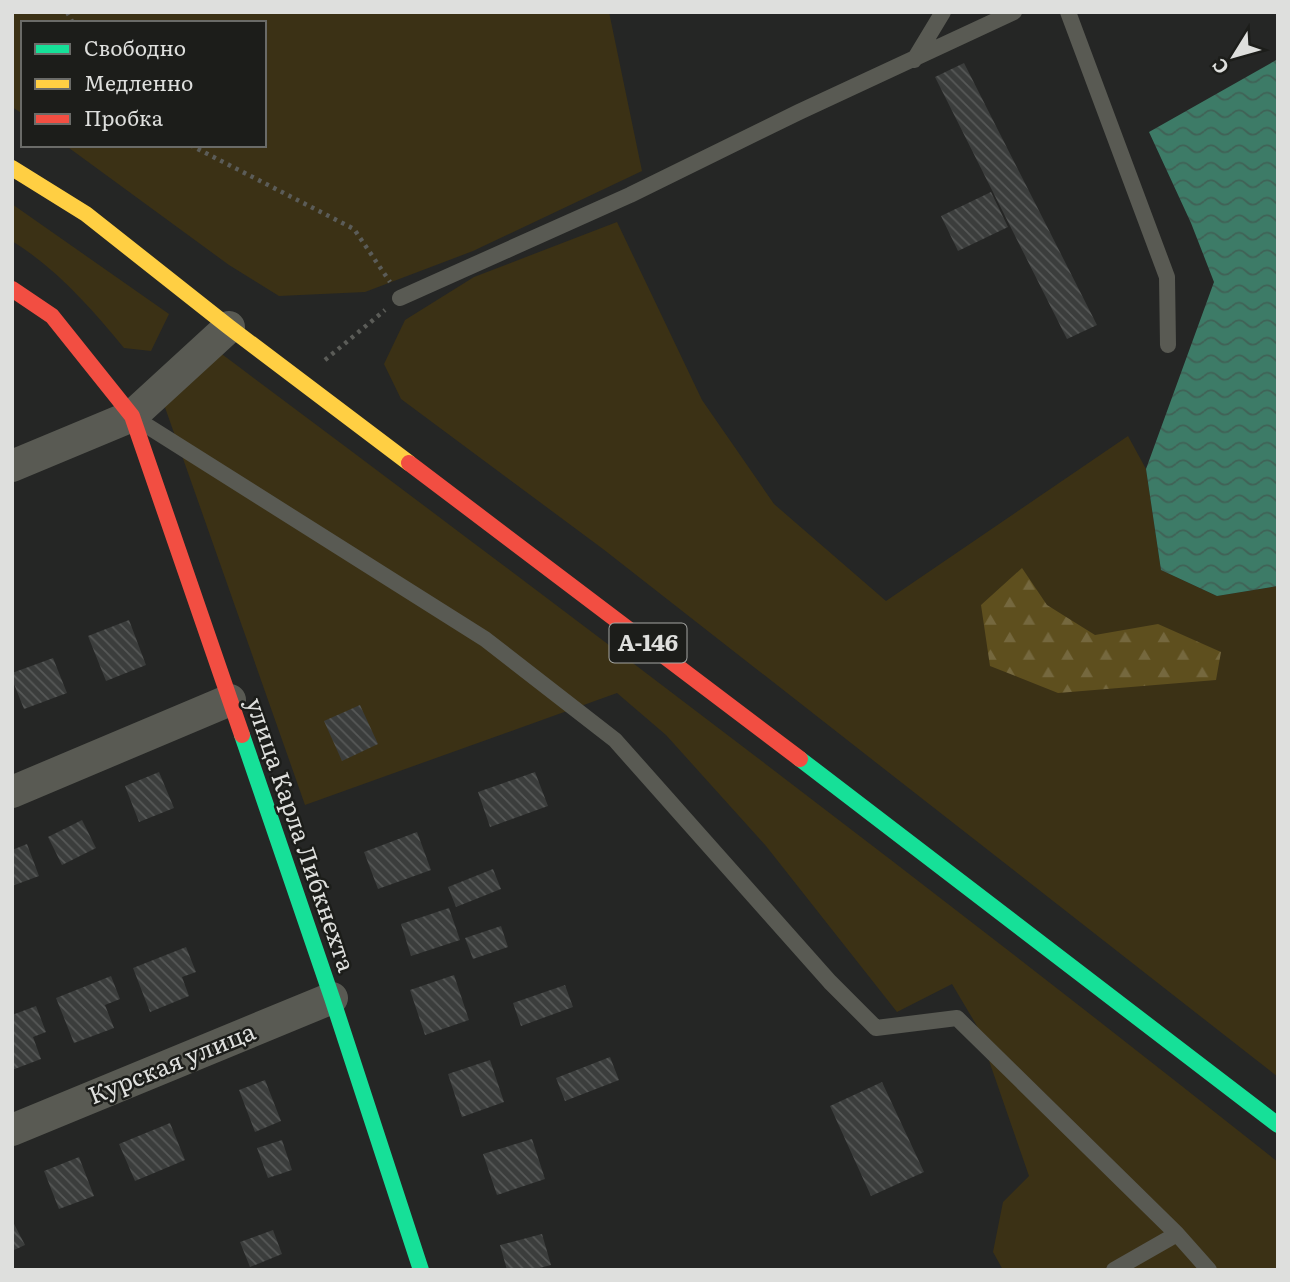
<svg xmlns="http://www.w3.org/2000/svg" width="1290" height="1282" font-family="Literata,serif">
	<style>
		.green { fill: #3b3115 }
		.forest { fill: url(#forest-firs) }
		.water { fill: url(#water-waves) }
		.building { fill: url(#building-back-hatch) }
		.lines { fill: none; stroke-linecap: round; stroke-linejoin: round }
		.path { stroke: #5b5c58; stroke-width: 4.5; stroke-dasharray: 3.5 5; stroke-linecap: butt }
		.lane { stroke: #595a53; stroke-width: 16 }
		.street { stroke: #595a53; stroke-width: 32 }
		.fast { stroke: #16e098; stroke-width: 16 }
		.slow { stroke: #ffcf43; stroke-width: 16 }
		.jam { stroke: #f24e42; stroke-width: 16 }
		.labels { text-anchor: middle; stroke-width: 5; stroke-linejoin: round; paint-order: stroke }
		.shield { fill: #1c1d1a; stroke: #a4a5a2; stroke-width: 2 }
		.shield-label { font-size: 23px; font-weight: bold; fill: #dedfdd }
		.street-label { font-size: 24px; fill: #dedfdd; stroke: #1c1d1a }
	</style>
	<defs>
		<pattern id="forest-firs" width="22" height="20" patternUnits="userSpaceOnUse" patternTransform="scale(1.75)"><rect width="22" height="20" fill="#5e4f1e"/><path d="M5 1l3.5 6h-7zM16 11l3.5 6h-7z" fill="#75683e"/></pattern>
		<pattern id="water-waves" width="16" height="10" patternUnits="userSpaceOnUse" patternTransform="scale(1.75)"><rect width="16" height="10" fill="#3d7b67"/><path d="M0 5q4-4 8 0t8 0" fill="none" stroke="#406256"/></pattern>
		<pattern id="building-back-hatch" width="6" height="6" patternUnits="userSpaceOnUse" patternTransform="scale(1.75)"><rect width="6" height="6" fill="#3b3d3c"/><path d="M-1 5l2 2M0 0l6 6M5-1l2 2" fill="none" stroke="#575958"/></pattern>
	</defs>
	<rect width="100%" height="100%" fill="#252625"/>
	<path class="green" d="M12 12H609L642 171 473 251 365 292 279 296 229 265 65 145H264V23H23V114L12 107Z
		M12 204 169 314 151 351 124 348C92 309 56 268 12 241Z
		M617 222 702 400 774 504 886 601 1128 436 1146 469 1161 570 1217 596 1278 586V1077L603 549 401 399 384 364 405 320 474 277Z
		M215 349C572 616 929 885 1278 1162V1270H1003L993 1252 1003 1202 1029 1176 977 1026 952 984 897 1012 766 846 666 735 617 693 305 805 161 396Z"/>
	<path class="forest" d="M1022 568 1047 605 1095 635 1158 624 1221 652 1216 680 1058 693 990 666 981 605Z"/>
	<path class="water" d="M1278 59V586L1217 596 1161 570 1146 469 1214 282 1191 223 1149 132Z"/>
	<path class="building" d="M964 63 1097 325 1067 339 935 77Z
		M991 192 1008 227 958 251 941 216Z
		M129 620 146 665 106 681 88 636Z
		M53 658 67 693 24 709 12 679V673Z
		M360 705 378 744 342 761 324 721Z
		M159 772 174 808 139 822 125 786Z
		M535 772 548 806 490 827 478 792Z
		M82 820 96 848 62 865 48 837Z
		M417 832 431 870 378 889 364 852Z
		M27 844 39 876 12 886V850Z
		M493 869 501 889 456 907 448 887Z
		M449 908 460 940 411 956 401 924Z
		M501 926 508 947 473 959 465 938Z
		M186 947 196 972 182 977 189 996 150 1012 133 968Z
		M454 975 469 1020 425 1035 410 990Z
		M111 976 120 999 105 1005 114 1028 74 1043 56 998Z
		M565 985 573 1007 521 1026 513 1003Z
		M36 1006 46 1032 33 1037 41 1059 12 1070V1015Z
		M610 1057 619 1080 565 1101 556 1078Z
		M490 1060 504 1102 462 1117 448 1074Z
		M265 1080 281 1121 255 1132 239 1090Z
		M882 1082 924 1172 871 1196 830 1106Z
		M170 1123 185 1160 135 1181 119 1144Z
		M532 1139 545 1179 497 1195 483 1154Z
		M282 1140 292 1170 268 1178 257 1148Z
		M79 1157 94 1196 59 1209 44 1171Z
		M12 1220 25 1245 12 1251Z
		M273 1230 282 1254 250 1267 240 1242Z
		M542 1234 551 1265 532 1270H507L500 1245Z"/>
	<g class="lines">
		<path class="path" d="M67 12 73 23
			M190 145 354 229 390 282
			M325 360 385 310"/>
		<path class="lane" d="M1068 12 1167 277 1168 345
			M914 60 943 12
			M400 298 630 195 799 112 1014 12
			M141 422 485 639 615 740 830 982 876 1028 957 1018 1177 1234 1209 1270
			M1114 1270 1177 1234"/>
		<path class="street" d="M12 466 132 416 229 327
			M12 792 230 700
			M12 1130 332 998"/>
		<path class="fast" d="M242 735 332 998 421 1270
			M800 759 1278 1125"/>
		<path class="slow" d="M12 168 86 214 229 327 409 463"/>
		<path class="jam" d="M12 289 52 316 132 416 242 735
			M409 463 800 759"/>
	</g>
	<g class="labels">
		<rect class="shield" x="609.5" y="623.5" width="77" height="39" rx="5"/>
		<g class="shield-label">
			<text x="648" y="651">А-146</text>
		</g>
		<g class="street-label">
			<text transform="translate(300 835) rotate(71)" y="8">улица Карла Либкнехта</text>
			<text transform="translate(172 1064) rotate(-22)" y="8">Курская улица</text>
		</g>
	</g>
	<rect width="1290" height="1282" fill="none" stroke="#dedfdd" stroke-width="28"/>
	<rect x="21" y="21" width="245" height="126" fill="#1c1d1a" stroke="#6a6b68" stroke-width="2"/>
	<rect x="35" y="44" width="35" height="10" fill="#16e098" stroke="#6a6b68" stroke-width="2"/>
	<text x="84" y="56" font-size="21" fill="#dedfdd">Свободно</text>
	<rect x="35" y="79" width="35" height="10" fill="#ffcf43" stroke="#6a6b68" stroke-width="2"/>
	<text x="84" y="91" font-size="21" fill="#dedfdd">Медленно</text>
	<rect x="35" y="114" width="35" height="10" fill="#f24e42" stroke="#6a6b68" stroke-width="2"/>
	<text x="84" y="126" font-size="21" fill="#dedfdd">Пробка</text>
	<g transform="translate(1234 56) rotate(233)" stroke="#1c1d1a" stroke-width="5" paint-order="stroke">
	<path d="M0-5L12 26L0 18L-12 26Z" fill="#dedfdd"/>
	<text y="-10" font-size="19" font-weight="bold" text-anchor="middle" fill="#dedfdd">С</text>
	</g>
</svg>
